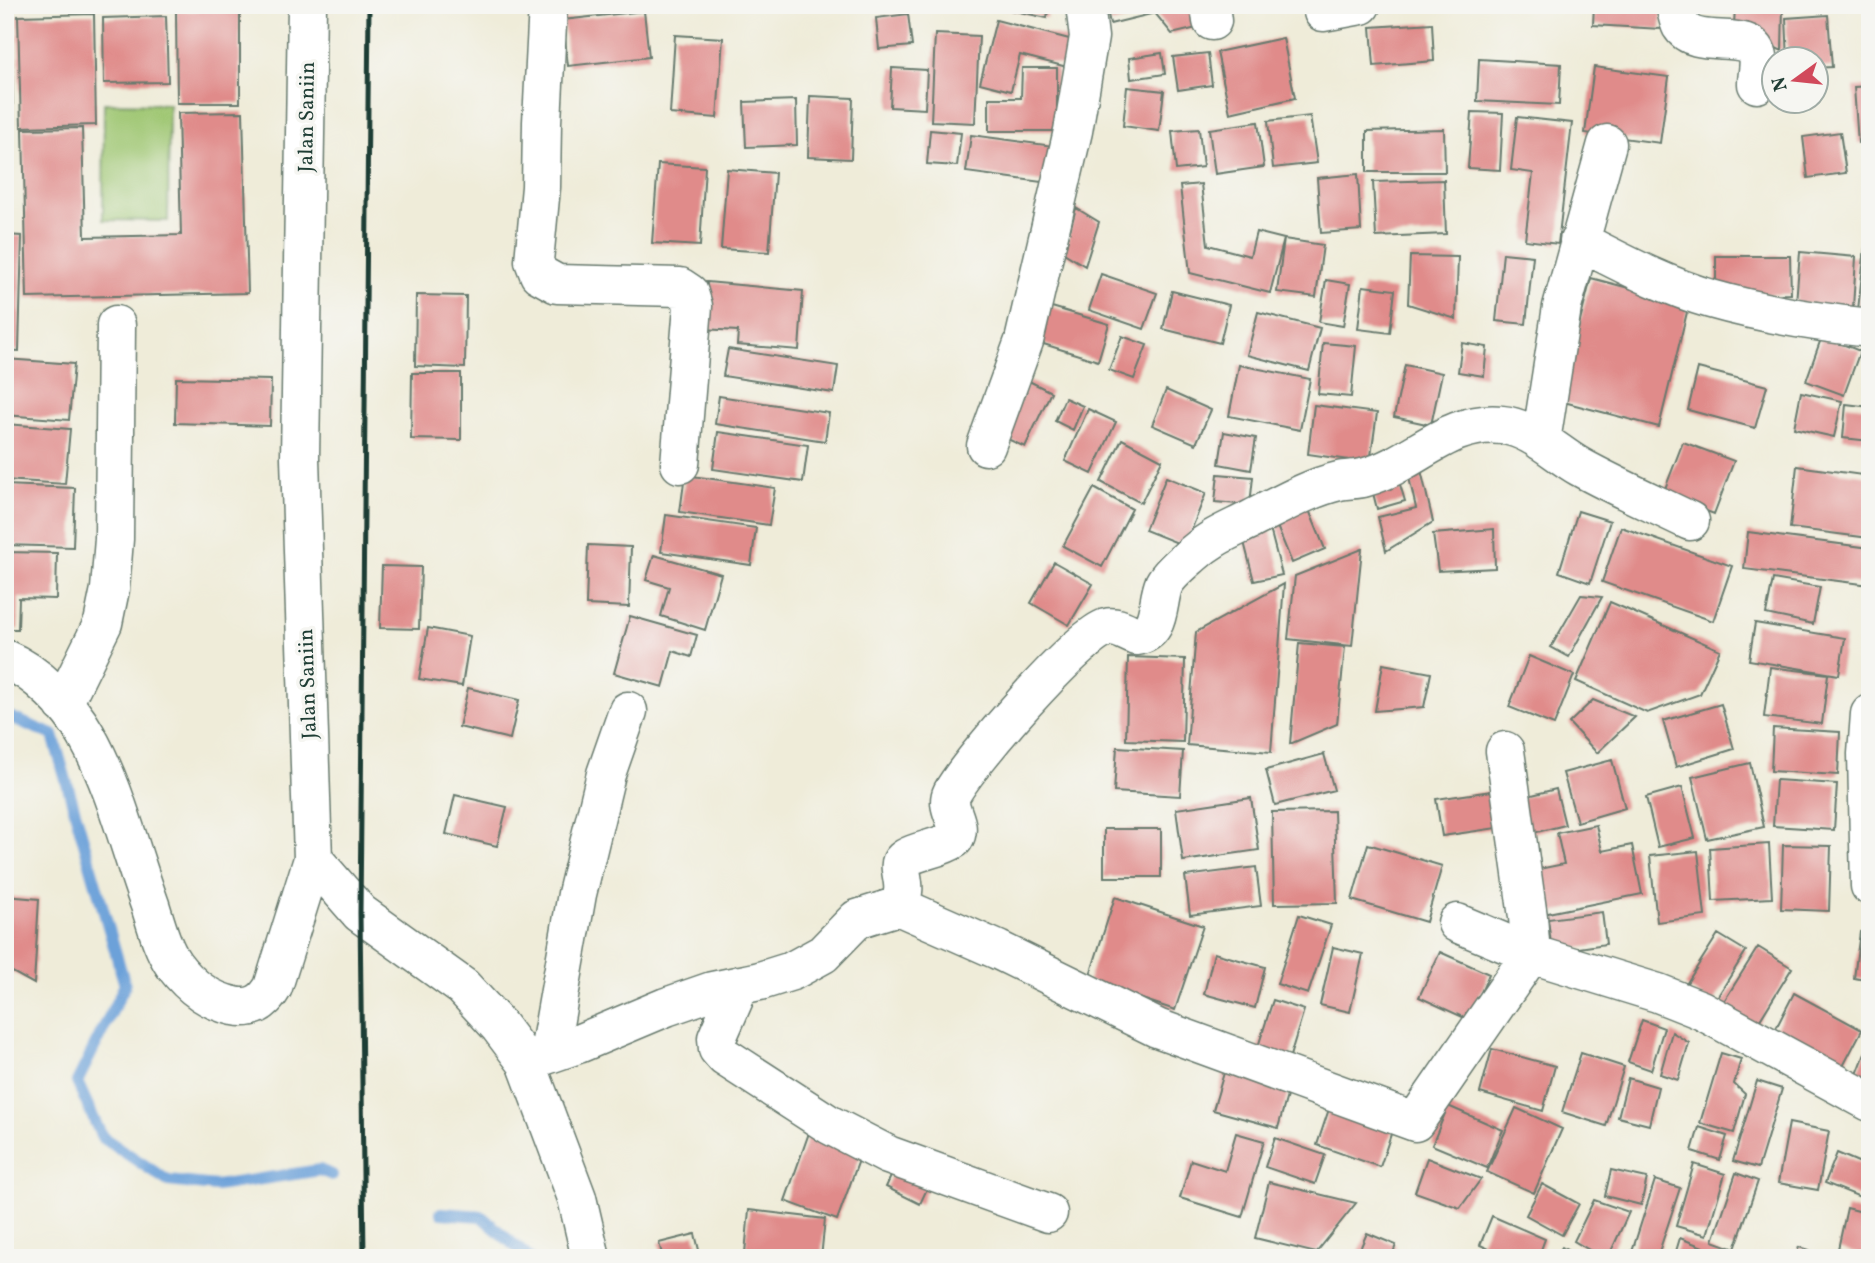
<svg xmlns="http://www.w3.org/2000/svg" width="1875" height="1263" font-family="Vollkorn,serif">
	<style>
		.green { fill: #9ec671; stroke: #5e8252; stroke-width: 2 }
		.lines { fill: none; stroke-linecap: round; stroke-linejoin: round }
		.stream { stroke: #6ca1d9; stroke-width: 12 }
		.building { fill: #e08b8a }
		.minor-casing { stroke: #687a6e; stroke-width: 41 }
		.minor { stroke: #fff; stroke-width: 38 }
		.rail { stroke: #1f3d34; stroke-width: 5 }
		.labels { text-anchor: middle; stroke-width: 7; stroke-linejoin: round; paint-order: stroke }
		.street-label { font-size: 21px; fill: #1f3d34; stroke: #f6f6f2 }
	</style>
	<rect width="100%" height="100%" fill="#f6f6f2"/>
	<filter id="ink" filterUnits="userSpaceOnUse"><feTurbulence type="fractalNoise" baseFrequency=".0143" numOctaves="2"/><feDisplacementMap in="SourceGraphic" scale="14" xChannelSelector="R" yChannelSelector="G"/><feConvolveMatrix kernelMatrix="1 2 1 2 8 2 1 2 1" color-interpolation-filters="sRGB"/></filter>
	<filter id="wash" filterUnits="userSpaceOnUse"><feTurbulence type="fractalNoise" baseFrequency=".00686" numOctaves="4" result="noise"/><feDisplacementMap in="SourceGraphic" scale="28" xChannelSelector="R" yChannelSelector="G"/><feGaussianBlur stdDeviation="1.57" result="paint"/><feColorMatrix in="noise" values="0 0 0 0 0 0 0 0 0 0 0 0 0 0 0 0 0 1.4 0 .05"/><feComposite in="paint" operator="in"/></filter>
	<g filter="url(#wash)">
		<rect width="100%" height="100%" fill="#efecd9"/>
		<path class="green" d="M104 103 169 104 168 221 103 220Z"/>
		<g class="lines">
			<path class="stream" d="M5 715 53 735 125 985 77 1082 102 1137 168 1181 216 1186 320 1170 332 1175
				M441 1213 481 1216 529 1258"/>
		</g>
		<g id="blocks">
			<path class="building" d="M809 5H901V8L809 9Z
				M987 5H1049L1047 18Z
				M1106 5H1196L1201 27 1172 34 1155 13 1110 24Z
				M1594 5H1662L1661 29 1593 25Z
				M1735 5H1783L1782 51 1734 27Z
				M240 10V103H177L176 11Z
				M644 11 649 57 568 66 563 20Z
				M94 14 96 125 21 127 18 16Z
				M908 14 912 46 879 49 876 18Z
				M1828 15 1832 67 1815 68V60H1788L1786 18Z
				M166 16 168 82 104 83 103 18Z
				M996 20 1077 41 1071 68 1020 55 1011 91 980 83Z
				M1432 23 1434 61 1374 66 1371 27Z
				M935 34 979 36 975 123 931 121Z
				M675 35 723 38 717 118 670 114Z
				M1283 38 1295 98 1230 113 1217 52Z
				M1162 53 1165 74 1131 79 1129 58Z
				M1208 53 1212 85 1178 90 1173 57Z
				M5 58H12L13 134H5Z
				M1479 59 1561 64 1559 105 1477 101Z
				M1594 67 1669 77 1660 143 1585 133Z
				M892 68 927 70 925 109 890 107Z
				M1022 68H1057V131H989V98H1021Z
				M1870 86V142L1858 143 1854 87Z
				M1127 87 1164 91 1159 131 1123 126Z
				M810 96 853 98 851 159 808 157Z
				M796 100 797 145 746 147 744 102Z
				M243 112 248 293 27 298 23 129 82 128 85 237 181 235 178 113Z
				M1472 112 1503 113 1500 170 1468 168Z
				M1310 116 1317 163 1273 168 1268 121Z
				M1517 117 1572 123 1558 244 1525 240 1533 173 1511 170Z
				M1258 122 1264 167 1215 174 1209 129Z
				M1199 129 1203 167 1176 170 1172 131Z
				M1444 129 1445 172H1367V131Z
				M930 130 961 133 957 166 927 164Z
				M1840 132 1846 173 1808 178 1803 137Z
				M971 135 1061 147 1056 184 966 172Z
				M658 164 705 167 700 246 652 243Z
				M727 169 775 173 769 252 721 249Z
				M1358 174 1361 230 1321 233 1317 178Z
				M1444 180 1446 234 1376 237 1373 182Z
				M1201 184 1208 245 1250 256 1256 232 1284 239 1270 293 1190 273 1180 186Z
				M1076 208 1099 222 1085 266 1064 253Z
				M5 235 22 236 19 351 5 350Z
				M1284 239 1323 245 1316 297 1277 292Z
				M1865 247H1870V312L1858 310Z
				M1800 252 1856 257 1853 308 1796 303Z
				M1503 253 1533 256 1526 324 1496 321Z
				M1410 256 1458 257 1456 319 1408 304Z
				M1716 256H1790L1791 294 1716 295Z
				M1101 274 1157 293 1144 329 1089 310Z
				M1591 278 1689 304 1659 427 1560 401Z
				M1326 280 1350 284 1343 326 1319 322Z
				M707 282 803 291 799 350 737 345 738 331 703 329Z
				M1363 286 1395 290 1390 333 1358 329Z
				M1172 291 1229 305 1220 343 1163 329Z
				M416 295 466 296 465 368 415 366Z
				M1045 305 1109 324 1098 361 1034 341Z
				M1258 312 1320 328 1309 371 1247 355Z
				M1122 336 1147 345 1134 379 1109 370Z
				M1822 336 1860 351 1844 395 1806 381Z
				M1323 343 1356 346 1351 397 1318 394Z
				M1462 343 1487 347 1484 376 1458 372Z
				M728 349 838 366 834 393 723 376Z
				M5 359 74 364 69 420 5 415Z
				M1239 365 1310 379 1300 430 1229 416Z
				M1405 365 1442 373 1431 425 1394 417Z
				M1698 368 1767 386 1755 428 1688 410Z
				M412 373H461V440L411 439Z
				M176 378 271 380 270 426 175 423Z
				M1029 381 1051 392 1025 447 1003 437Z
				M1166 390 1211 410 1196 444 1152 425Z
				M1801 392 1842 401 1834 437 1794 428Z
				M719 396 829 413 825 441 715 424Z
				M1065 398 1083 406 1073 430 1055 421Z
				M1846 404 1870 407V441L1843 438Z
				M1314 405 1377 413 1370 463 1308 454Z
				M1088 409 1116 422 1092 474 1065 461Z
				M5 424 70 429 65 484 5 480Z
				M718 432 808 445 803 482 713 469Z
				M1224 432 1256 438 1251 470 1219 464Z
				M1122 439 1162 460 1141 503 1101 482Z
				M1683 442 1734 461 1714 514 1663 494Z
				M1797 466 1870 476V538L1790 528Z
				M1421 470 1433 522 1386 551 1378 517 1416 508 1408 473Z
				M1218 474 1253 477 1250 505 1215 502Z
				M685 475 775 488 769 525 680 512Z
				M1166 477 1206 493 1185 546 1145 530Z
				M1398 478 1405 501 1377 509 1371 485Z
				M5 485 75 488 73 547 5 545Z
				M1094 488 1132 509 1102 567 1063 546Z
				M1307 505 1325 549 1292 563 1274 519Z
				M1578 511 1610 521 1590 583 1559 572Z
				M666 515 756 528 751 565 661 552Z
				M1268 521 1282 575 1254 581 1242 534Z
				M1621 527 1732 566 1713 621 1602 582Z
				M1494 529 1495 568 1438 571 1433 534Z
				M1748 532 1870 548V585L1744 569Z
				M588 545 631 547 629 607 586 605Z
				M1362 549 1352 646 1288 639 1295 576Z
				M5 552 57 553 56 599 19 598 18 629H5Z
				M654 555 721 574 705 630 661 616 669 587 646 580Z
				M1054 562 1093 584 1069 625 1031 603Z
				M382 566 421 567 419 629 380 628Z
				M1773 579 1820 587 1813 624 1766 614Z
				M1284 584 1271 752 1187 745 1196 632Z
				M1581 595 1602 597 1569 657 1551 647Z
				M1610 602 1720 650 1700 694 1647 713 1576 681Z
				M630 616 697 635 691 657 673 651 663 687 614 673Z
				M1755 623 1845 638 1839 675 1749 660Z
				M428 628 470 636 462 686 419 679Z
				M1299 643 1345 647 1337 724 1290 744Z
				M1529 656 1574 675 1554 725 1509 707Z
				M1128 657 1185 659 1183 742 1126 740Z
				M1383 664 1431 673 1424 707 1375 711Z
				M1770 667 1828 674 1822 724 1764 717Z
				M468 688 519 700 510 739 459 727Z
				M1593 700 1635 717 1597 753 1569 723Z
				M1721 704 1734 749 1676 767 1663 721Z
				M1773 728 1840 732 1838 775 1771 771Z
				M1117 747 1183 751 1180 796 1114 792Z
				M1324 754 1334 790 1275 805 1266 770Z
				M1612 760 1625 808 1577 822 1563 773Z
				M1750 763 1764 827 1707 839 1692 777Z
				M1776 780 1837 784 1834 830 1773 826Z
				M1682 787 1695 838 1658 847 1646 797Z
				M1556 789 1565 825 1529 834 1520 798Z
				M1492 791 1497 828 1442 836 1436 799Z
				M455 795 507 807 497 846 446 834Z
				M1251 798 1259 850 1183 861 1176 809Z
				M1334 811 1337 903 1274 904 1272 812Z
				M1596 825 1602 851 1632 845 1642 894 1543 914 1534 870 1564 864 1557 833Z
				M1104 829H1161V877H1104Z
				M1368 844 1442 866 1426 922 1352 900Z
				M1769 844 1772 898 1713 901 1710 848Z
				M1783 845 1831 846 1829 911 1781 909Z
				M1698 851 1705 916 1657 922 1650 856Z
				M1256 867 1261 906 1190 915 1185 876Z
				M5 896 39 899 34 984 5 968Z
				M1115 897 1203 926 1175 1010 1088 981Z
				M1602 912 1606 944 1552 952 1548 919Z
				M1299 915 1331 925 1308 994 1277 984Z
				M1860 932 1870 934V981L1854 978Z
				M1718 934 1746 951 1713 1004 1685 986Z
				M1333 947 1363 954 1350 1012 1320 1005Z
				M1758 947 1792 968 1755 1028 1721 1006Z
				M1440 952 1489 974 1469 1020 1419 997Z
				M1214 953 1265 967 1255 1008 1204 994Z
				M1794 993 1862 1030 1839 1074 1771 1038Z
				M1273 1000 1304 1010 1287 1066 1255 1056Z
				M1642 1020 1664 1028 1651 1070 1628 1062Z
				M1672 1032 1689 1043 1678 1080 1660 1074Z
				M1870 1041V1088L1854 1082Z
				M1492 1049 1555 1066 1543 1111 1480 1093Z
				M1581 1053 1624 1067 1606 1126 1562 1112Z
				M1721 1053 1741 1059 1734 1084 1745 1094 1734 1133 1700 1123Z
				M1226 1066 1290 1085 1278 1128 1213 1110Z
				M1628 1078 1658 1087 1649 1125 1618 1117Z
				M1757 1081 1782 1089 1758 1168 1733 1161Z
				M1331 1103 1394 1125 1380 1167 1317 1145Z
				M1448 1106 1503 1130 1487 1168 1432 1145Z
				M1516 1108 1562 1129 1534 1193 1487 1172Z
				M1789 1123 1829 1131 1818 1190 1778 1183Z
				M1699 1127 1727 1136 1720 1160 1692 1151Z
				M810 1130 863 1149 837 1220 785 1201Z
				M1236 1133 1264 1141 1242 1217 1180 1198 1191 1160 1225 1171Z
				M1275 1138 1325 1155 1315 1184 1265 1167Z
				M1837 1153 1870 1167V1186L1865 1199 1825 1183Z
				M1427 1158 1481 1179 1460 1208 1415 1192Z
				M899 1159 933 1176 920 1204 886 1187Z
				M1694 1164 1725 1174 1707 1235 1676 1226Z
				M1611 1170 1647 1178 1641 1205 1605 1196Z
				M1736 1173 1758 1181 1735 1249 1713 1241Z
				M1655 1180 1680 1188 1657 1258H1638L1631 1255Z
				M1269 1182 1356 1203 1316 1253 1255 1238Z
				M1542 1184 1579 1204 1562 1235 1526 1215Z
				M1594 1200 1629 1212 1608 1258H1603L1574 1241Z
				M1847 1208 1870 1214V1257L1838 1249Z
				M749 1210 825 1219 821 1258H790L745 1253Z
				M1492 1216 1545 1239 1538 1258H1510L1480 1245Z
				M1367 1233 1396 1245 1391 1258H1356Z
				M695 1234 701 1258H663L659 1243Z
				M1680 1238 1726 1256 1725 1258H1674Z
				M1562 1247 1580 1258H1555Z
				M1799 1247 1829 1257V1258H1795Z"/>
		</g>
	</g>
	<g filter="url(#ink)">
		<use href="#blocks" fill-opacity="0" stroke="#687a6e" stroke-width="2"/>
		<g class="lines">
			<defs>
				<path id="minor" d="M307 5 300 458 313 859 360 913 463 987 499 1026 526 1062 577 1198 591 1258
					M548 5 542 122 541 187 534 261 539 274 557 284 680 287 689 293 693 306 680 464
					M1210 5 1212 21
					M1675 5C1677 12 1678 20 1681 26 1696 51 1751 27 1758 56 1760 64 1757 76 1757 84
					M1323 12 1361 5
					M1579 241C1622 263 1665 286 1711 299 1763 314 1816 322 1870 328
					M1541 441 1562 307 1607 144
					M986 446 1024 341 1073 131 1089 37 1085 5
					M5 659C37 672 69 705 86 735 116 788 129 848 150 905 156 924 162 948 174 965 189 985 208 1001 234 1006 252 1010 264 1003 273 987L313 859
					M63 704 103 623 110 589 114 539 116 325
					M1870 714 1867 754H1870
					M1867 754 1870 886
					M898 906 998 950 1157 1028 1415 1122 1531 954 1528 917 1505 751
					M1457 923 1531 954 1658 993 1701 1010 1870 1102
					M740 985 717 1038 718 1049 725 1057 830 1125 888 1155 1048 1213
					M549 1053 577 894 606 774 628 711
					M526 1062 578 1044 666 1007 712 991 760 981 792 971 823 954 857 919 898 906C911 886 895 867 903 860 913 851 940 849 954 839 964 823 944 809 952 793 968 763 1077 637 1106 628 1117 625 1126 632 1136 636 1162 632 1156 603 1164 584 1169 574 1184 562 1193 554 1213 536 1229 531 1252 519 1280 505 1309 488 1339 481 1348 479 1357 480 1366 477 1414 464 1448 419 1502 425 1532 428 1555 453 1580 467 1616 487 1653 503 1690 521"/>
			</defs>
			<use href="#minor" class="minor-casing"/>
			<use href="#minor" class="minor"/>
			<path class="rail" d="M364 1258 360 913 369 5"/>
		</g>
	</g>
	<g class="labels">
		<g class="street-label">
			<text transform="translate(306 117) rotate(-89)" y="7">Jalan Saniin</text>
			<text transform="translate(307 684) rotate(-92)" y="7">Jalan Saniin</text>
		</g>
	</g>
	<rect width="1875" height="1263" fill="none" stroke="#f6f6f2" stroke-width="28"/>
	<g transform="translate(1795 80) rotate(255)"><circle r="33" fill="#f6f6f2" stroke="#a0aca6" stroke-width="2"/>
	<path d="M0-5L12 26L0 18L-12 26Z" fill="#d1495b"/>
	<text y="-10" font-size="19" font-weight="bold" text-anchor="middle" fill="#1f3d34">N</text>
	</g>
</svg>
